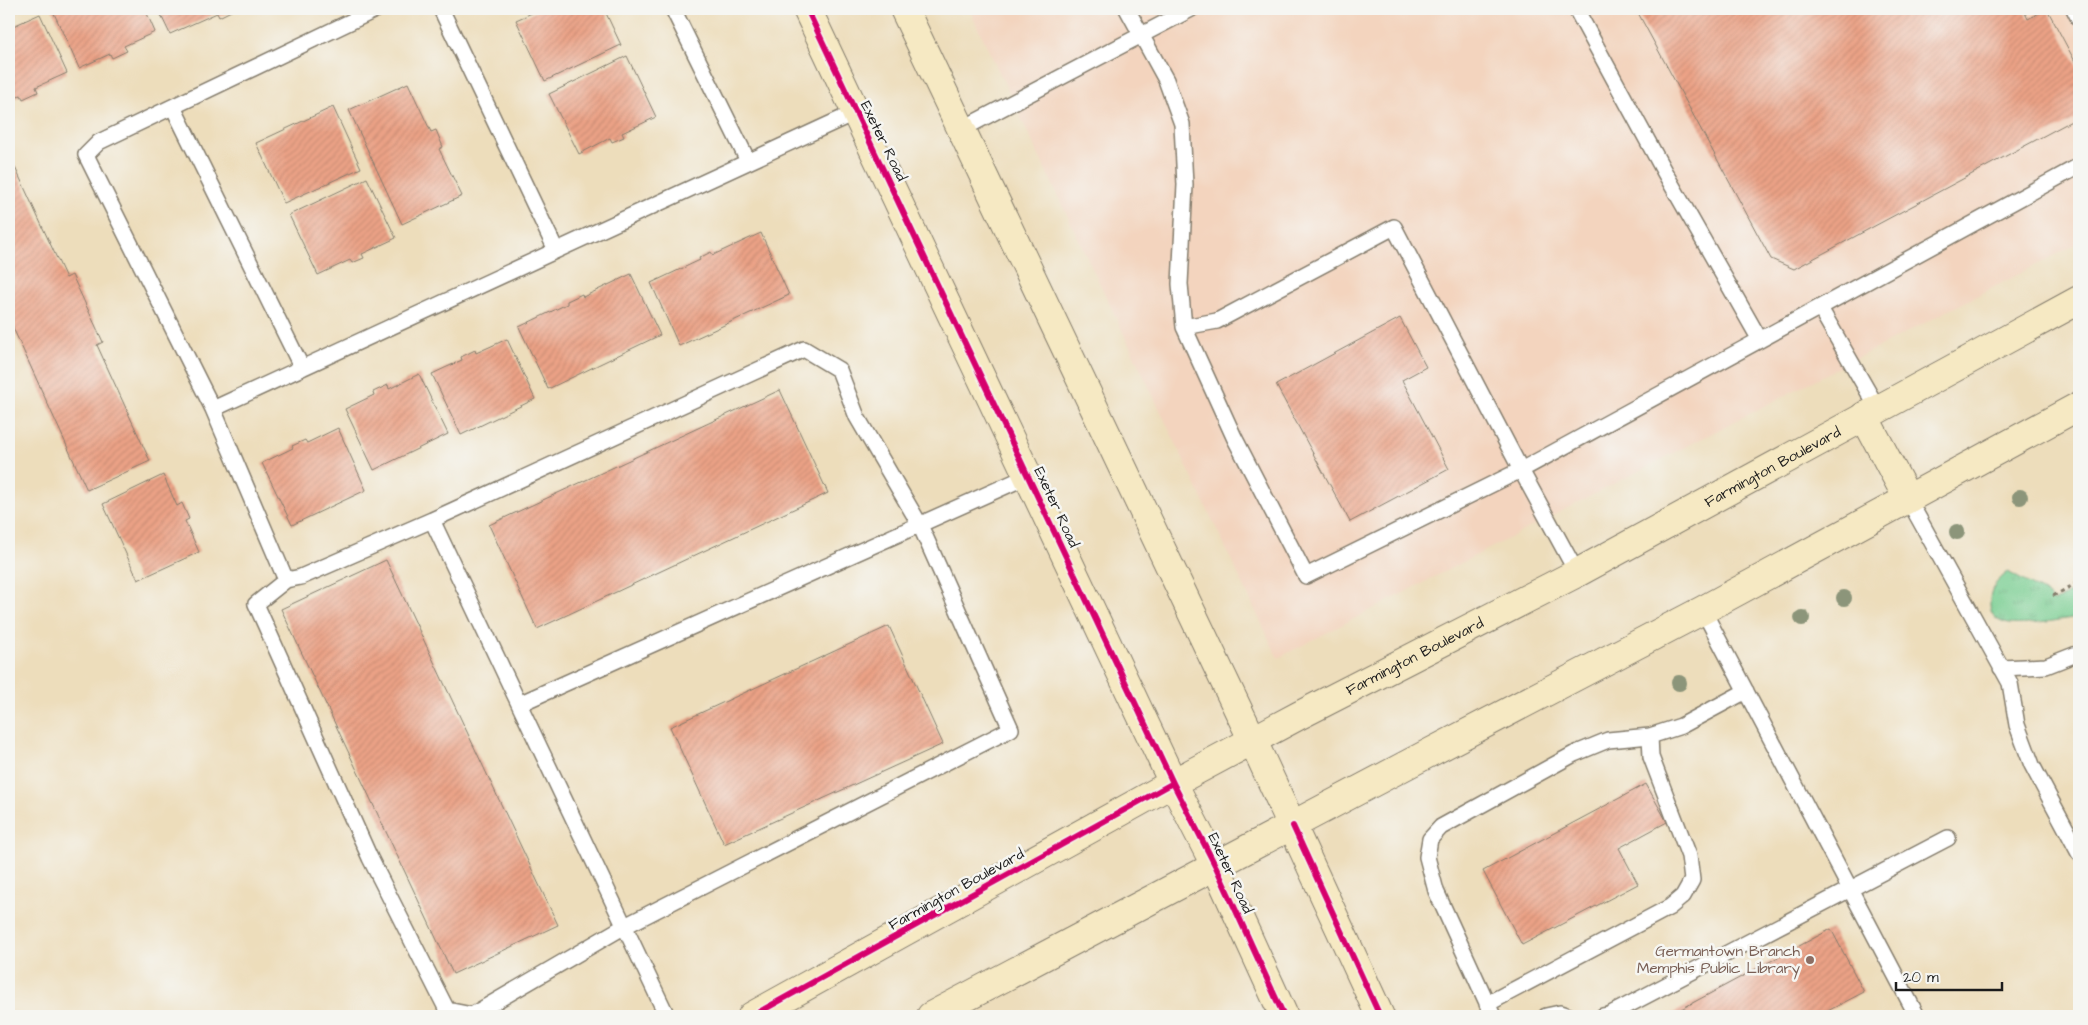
<svg xmlns="http://www.w3.org/2000/svg" width="2088" height="1025" font-family="'Architects Daughter',sans-serif">
	<style>
		.built { fill: #f3d4be }
		.grass { fill: url(#grass-tufts); stroke: #4a7557 }
		.building { fill: url(#building-hatch) }
		.lines { fill: none; stroke-linecap: round; stroke-linejoin: round }
		.lane-casing { stroke: #847c6c; stroke-width: 18 }
		.secondary-casing { stroke: #847c6c; stroke-width: 30 }
		.path { stroke: #847c6c; stroke-width: 3; stroke-dasharray: 4 4; stroke-linecap: butt }
		.lane { stroke: #fff; stroke-width: 15 }
		.secondary { stroke: #f6e9c3; stroke-width: 28 }
		.cycleway-casing { stroke: #f6f6f2; stroke-width: 9 }
		.cycleway { stroke: #d6006c; stroke-width: 6 }
		.tree { fill: #8c957a }
		.education-dot { fill: #8d6e63; stroke: #f6f6f2; stroke-width: 2 }
		.labels { text-anchor: middle; stroke-width: 5; stroke-linejoin: round; paint-order: stroke }
		.street-label { font-size: 15px; fill: #1c1c1c; stroke: #f6f6f2 }
		.education-label { font-size: 15px; fill: #785e54; stroke: #f6f6f2; text-anchor: end }
	</style>
	<defs>
		<pattern id="grass-tufts" width="24" height="20" patternUnits="userSpaceOnUse" patternTransform="scale(1.25)"><rect width="24" height="20" fill="#79ce92"/><path d="M3 7l-1-3M5 7V3M7 7l1-3M15 17l-1-3M17 17v-4M19 17l1-3" fill="none" stroke="#68b07d"/></pattern>
		<pattern id="building-hatch" width="6" height="6" patternUnits="userSpaceOnUse" patternTransform="scale(1.25)"><rect width="6" height="6" fill="#eba286"/><path d="M-1 1l2-2M0 6l6-6M5 7l2-2" fill="none" stroke="#c98b73"/></pattern>
	</defs>
	<rect width="100%" height="100%" fill="#f6f6f2"/>
	<filter id="ink" filterUnits="userSpaceOnUse"><feTurbulence type="fractalNoise" baseFrequency=".02" numOctaves="2"/><feDisplacementMap in="SourceGraphic" scale="10" xChannelSelector="R" yChannelSelector="G"/><feConvolveMatrix kernelMatrix="1 2 1 2 8 2 1 2 1" color-interpolation-filters="sRGB"/></filter>
	<filter id="wash" filterUnits="userSpaceOnUse"><feTurbulence type="fractalNoise" baseFrequency=".0096" numOctaves="4" result="noise"/><feDisplacementMap in="SourceGraphic" scale="20" xChannelSelector="R" yChannelSelector="G"/><feGaussianBlur stdDeviation="1.12" result="paint"/><feColorMatrix in="noise" values="0 0 0 0 0 0 0 0 0 0 0 0 0 0 0 0 0 1.4 0 .05"/><feComposite in="paint" operator="in"/></filter>
	<g filter="url(#wash)">
		<rect width="100%" height="100%" fill="#edddbb"/>
		<path class="built" d="M969 9H2079V243L1278 658Z"/>
		<path class="grass" d="M2008 572 2047 594 2054 602 2079 588V617C2062 619 2016 629 2002 622 1994 619 1990 612 1990 604 1989 588 1997 581 2008 572Z"/>
		<g id="blocks">
			<path class="building" d="M52 9H145L155 32 124 46 127 51 112 58 110 54 79 68Z
				M158 9H235L219 17 217 13 170 34Z
				M541 9H604L621 45 545 81 516 20Z
				M1636 9H2023L2028 19 2047 9 2079 69V117L1794 269 1771 259Z
				M40 14 67 73 36 87 38 92 23 99 21 95 9 101V28Z
				M627 56 656 117 622 133 624 137 612 142 610 138 579 154 549 94Z
				M408 83 431 132 436 130 443 147 439 149 462 196 402 224 349 110Z
				M333 107 361 168 284 203 256 143Z
				M13 163 66 278 72 275 103 342 97 345 150 461 87 490 9 319V165Z
				M367 178 396 238 362 254 364 258 352 263 350 260 318 275 289 215Z
				M761 233 789 295 679 346 651 283 700 260 699 258 711 252 713 255Z
				M631 274 660 335 548 389 519 327 567 304V301L582 294 583 297Z
				M1400 318 1426 367 1402 380 1449 469 1350 522 1276 385Z
				M507 339 535 399 461 435 432 374 462 360 461 357 475 350 476 353Z
				M419 374 448 434 374 470 345 409 374 395 373 392 388 385 389 389Z
				M780 390 828 493 537 629 489 525Z
				M338 428 366 490 292 525 262 463 293 448 292 446 305 440 307 443Z
				M163 475 177 506 182 503 189 519 185 521 199 552 138 580 103 504Z
				M386 560 558 925 453 974 281 609Z
				M889 626 943 744 724 844 670 727Z
				M1646 784 1667 822 1619 848 1638 884 1522 945 1483 871Z
				M1831 929 1864 992 1818 1016H1668Z"/>
		</g>
	</g>
	<g filter="url(#ink)">
		<use href="#blocks" fill-opacity="0" stroke="#847c6c" stroke-width="1"/>
		<g class="lines">
			<defs>
				<path id="lane" d="M377 9 99 142 86 155 213 409 856 112
					M441 9 556 250
					M673 9 748 161
					M1127 9 1166 80 1182 124 1185 185 1180 284 1184 327 1217 321 1394 227 1521 470 2079 166
					M1576 9 1665 173 1760 340
					M2074 9 2079 19
					M173 107 302 368
					M962 129 1191 9
					M1820 308 1878 409
					M1184 327 1234 437 1306 576 1521 470 1577 573
					M213 409 286 580 301 577 432 520
					M1908 499 2010 683 2017 725 2032 765 2079 853
					M286 580 256 604 370 858 447 1010 472 1015 625 926 1011 729 920 525 857 417 839 370 804 349 432 520 519 704
					M1703 610 1917 1016
					M2001 668 2046 666 2079 653
					M1487 1004 1670 907 1683 896 1692 880 1689 856 1651 757 1650 736
					M667 1016 519 704 1028 476
					M1493 1016 1436 891 1427 857 1430 839 1441 827 1574 754 1608 740 1650 736 1681 726 1746 691
					M1546 1016 1560 1013 1569 1016
					M1603 1016 1609 1015 1948 838"/>
				<g id="secondary">
					<path d="M807 9 1173 783 1216 867 1284 1016"/>
					<path d="M904 9 1253 741 1380 1016"/>
					<path d="M1864 416 1908 499"/>
					<path id="s1" d="M752 1016 1173 783 1298 716 1577 573 2079 300"/>
					<path d="M931 1016 1410 763 1703 610 2079 406"/>
				</g>
			</defs>
			<use href="#lane" class="lane-casing"/>
			<use href="#secondary" class="secondary-casing"/>
			<path class="path" d="M2053 596 2079 582"/>
			<use href="#lane" class="lane"/>
			<use href="#secondary" class="secondary"/>
			<defs>
				<path id="cycleway" d="M807 9 1173 783 1216 867 1284 1016
					M1293 826 1380 1016
					M752 1016 1173 783"/>
			</defs>
			<use href="#cycleway" class="cycleway-casing"/>
			<use href="#cycleway" class="cycleway"/>
		</g>
		<g class="tree">
			<circle cx="2020" cy="497" r="8"/>
			<circle cx="1957" cy="532" r="8"/>
			<circle cx="1844" cy="598" r="8"/>
			<circle cx="1802" cy="618" r="8"/>
			<circle cx="1679" cy="683" r="8"/>
		</g>
	</g>
	<circle class="education-dot" cx="1810" cy="960" r="5"/>
	<g class="labels">
		<g class="street-label">
			<text transform="translate(884 141) rotate(64)" y="5">Exeter Road</text>
			<text dy="5" stroke="none"><textPath href="#s1" startOffset="1159">Farmington Boulevard</textPath></text>
			<text transform="translate(1057 507) rotate(65)" y="5">Exeter Road</text>
			<text dy="5" stroke="none"><textPath href="#s1" startOffset="754">Farmington Boulevard</textPath></text>
			<text transform="translate(1231 873) rotate(65)" y="5">Exeter Road</text>
			<text transform="translate(956 889) rotate(-29)" y="5">Farmington Boulevard</text>
		</g>
		<g class="education-label">
			<text x="1800" y="956">Germantown Branch<tspan x="1800" dy="17">Memphis Public Library</tspan></text>
		</g>
	</g>
	<rect width="2088" height="1025" fill="none" stroke="#f6f6f2" stroke-width="30"/>
	<path d="M1896 982v8h106v-8" fill="none" stroke="#1c1c1c" stroke-width="2.5"/>
	<text x="1903" y="982" font-size="15" fill="#1c1c1c" stroke="#f6f6f2" stroke-width="4" paint-order="stroke">20 m</text>
</svg>
